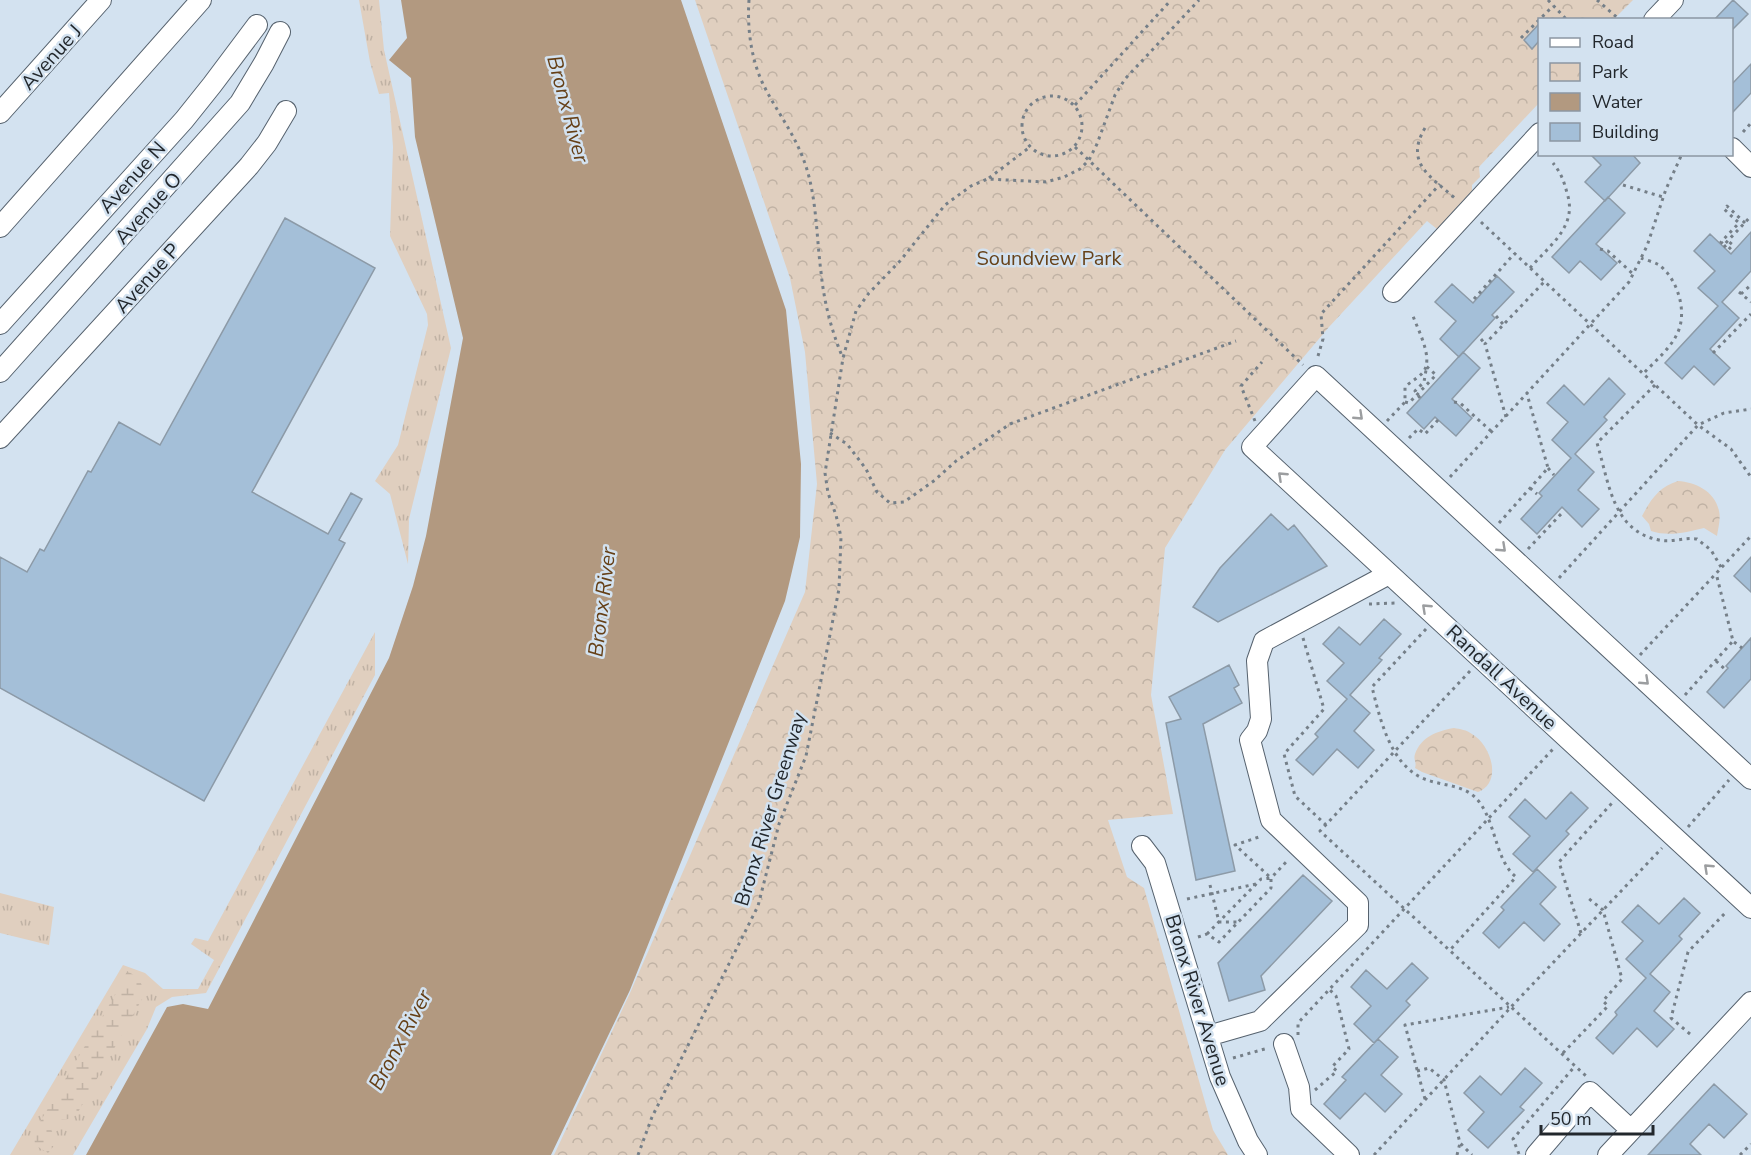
<svg xmlns="http://www.w3.org/2000/svg" width="1751" height="1155" font-family="'Nunito Sans',sans-serif">
	<style>
		.grass { fill: url(#grass-tufts) }
		.wetland { fill: url(#wetland-marsh) }
		.park { fill: url(#park-crowns) }
		.water { fill: #b29980 }
		.building { fill: #a4bfd8; stroke: #8c9aa7; stroke-width: 1.5 }
		.lines { fill: none; stroke-linecap: round; stroke-linejoin: round }
		.minor-casing { stroke: #56626e; stroke-width: 22 }
		.path { stroke: #757f88; stroke-width: 3; stroke-dasharray: 3 4.5; stroke-linecap: butt }
		.minor { stroke: #fff; stroke-width: 20 }
		.oneway { stroke: #9c9ea0 }
		.labels { text-anchor: middle; stroke-width: 5; stroke-linejoin: round; paint-order: stroke }
		.street-label { font-size: 20px; fill: #22272c; stroke: #d3e2f0 }
		.park-label { font-size: 20px; fill: #674219; stroke: #d3e2f0 }
		.water-label { font-size: 21px; font-style: italic; fill: #653f16; stroke: #d3e2f0 }
	</style>
	<defs>
		<pattern id="grass-tufts" width="24" height="20" patternUnits="userSpaceOnUse" patternTransform="scale(1.5)"><rect width="24" height="20" fill="#e0cfbf"/><path d="M3 7l-1-3M5 7V3M7 7l1-3M15 17l-1-3M17 17v-4M19 17l1-3" fill="none" stroke="#c0b2a4"/></pattern>
		<pattern id="wetland-marsh" width="20" height="14" patternUnits="userSpaceOnUse" patternTransform="scale(1.5)"><rect width="20" height="14" fill="#e0cfbf"/><path d="M1 5h8M5 5V1M11 12h8M15 12V8" fill="none" stroke="#c0b2a4"/></pattern>
		<pattern id="park-crowns" width="20" height="18" patternUnits="userSpaceOnUse" patternTransform="scale(1.5)"><rect width="20" height="18" fill="#e0cfbf"/><path d="M2 6a3 3 0 1 1 6 0M12 15a3 3 0 1 1 6 0" fill="none" stroke="#c0b2a4"/></pattern>
	</defs>
	<rect width="100%" height="100%" fill="#d3e2f0"/>
	<path class="grass" d="M359 0H379L384 50 451 348 409 519 408 564 390 494 375 481 398 445 428 325 427 314 390 236 393 147 389 93 379 94 370 62Z
		M375 632V675L206 993 172 997 156 1007 147 1029 73 1155H10L123 965 145 973 163 989H198L214 960 191 944 195 938 208 941Z
		M0 893 54 907 49 945 0 933Z"/>
	<path class="wetland" d="M127 971 139 978 145 994 77 1114C69 1121 61 1121 52 1118L48 1123 57 1142 48 1153 35 1145 34 1132 121 985Z"/>
	<path class="park" d="M695 0H1633L1614 19 1540 20 1539 103 1479 167 1480 177 1472 185V191L1437 229 1427 221 1329 327 1225 450 1165 548 1151 695 1173 814 1108 820 1127 877 1144 888 1213 1130 1228 1155H554L630 993 805 592 817 484 805 352 790 278Z
		M1678 481C1695 482 1715 491 1719 511 1721 519 1718 528 1717 536L1704 528C1687 532 1669 537 1651 531L1649 524 1642 516C1651 499 1659 487 1678 481Z
		M1454 728C1460 729 1467 730 1472 734 1491 745 1503 782 1478 792L1422 772 1415 768C1417 762 1413 760 1415 754 1421 737 1437 731 1454 728Z"/>
	<path class="water" d="M401 0H681L786 310 801 464 800 537 785 601 630 990 551 1155H86L167 1007 183 1004 208 1009 389 658 413 586 426 536 463 338 415 137 411 78 389 60 407 38Z"/>
	<path class="building" d="M1733 0 1748 14 1731 31V20H1714Z
		M1539 24V41L1532 49 1524 40Z
		M1751 64V93L1731 114V85Z
		M1590 154H1632L1640 163 1605 201 1585 182 1601 165Z
		M1608 197 1625 213 1596 244 1617 263 1601 280 1580 261 1569 273 1552 257Z
		M285 218 375 268 252 492 328 534 351 493 362 499 339 540 345 543 204 801 0 688V557L27 572 40 549 44 551 88 471 91 472 119 422 160 445Z
		M1751 232V271L1722 302 1739 318 1710 349 1730 368 1714 385 1694 366 1682 379 1665 363 1718 306 1698 288 1715 271 1694 251 1710 234 1731 254Z
		M1497 276 1514 292 1492 315 1495 318 1459 357 1440 339 1456 321 1435 302 1452 284 1473 303Z
		M1463 352 1480 368 1452 399 1472 418 1456 436 1435 417 1424 429 1407 413Z
		M1609 378 1625 394 1604 417 1607 420 1575 454 1594 472 1578 490 1599 509 1582 527 1562 507 1537 534 1521 519 1542 496 1539 493 1571 458 1552 440 1568 422 1547 403 1564 385 1584 405Z
		M1271 514 1288 530 1294 525 1327 566 1218 622 1193 607 1220 568Z
		M1751 557V592L1734 576Z
		M1384 619 1401 634 1379 658 1382 660 1350 695 1370 713 1354 731 1374 750 1358 768 1337 749 1313 775 1296 760 1318 737 1315 734 1347 699 1327 681 1344 663 1323 644 1339 627 1360 645Z
		M1751 638V679L1724 708 1707 692 1728 668 1726 666Z
		M1229 665 1239 685 1234 688 1242 703 1203 724 1235 871 1196 880 1166 723 1181 719 1169 697Z
		M1571 792 1588 808 1566 831 1569 834 1533 872 1513 854 1530 836 1509 817 1525 799 1546 819Z
		M1537 869 1556 887 1540 904 1560 924 1544 941 1524 922 1499 948 1483 933 1504 910 1501 907Z
		M1303 875 1332 901 1261 976 1265 990 1229 1001 1218 963Z
		M1684 898 1700 913 1679 936 1682 939 1650 974 1670 992 1654 1011 1674 1029 1657 1047 1637 1028 1613 1054 1596 1038 1617 1015 1615 1012 1646 978 1626 959 1643 941 1622 922 1638 905 1659 924Z
		M1412 963 1428 978 1406 1001 1410 1005 1374 1043 1354 1024 1371 1006 1351 987 1366 970 1387 989Z
		M1378 1039 1398 1057 1381 1075 1402 1094 1385 1112 1365 1093 1340 1119 1324 1104 1346 1080 1342 1077Z
		M1525 1068 1542 1083 1520 1107 1524 1110 1488 1148 1468 1130 1484 1112 1464 1093 1480 1076 1501 1095Z
		M1714 1084 1747 1114 1724 1138 1709 1124 1690 1144 1701 1155H1648Z"/>
	<g class="lines">
		<defs>
			<path id="minor" d="M1654 20 1673 0
				M0 113 101 0
				M1732 148 1751 167
				M0 227 201 0
				M1393 292 1540 133
				M0 324 184 120 212 85 257 25
				M0 372 240 103 264 63 280 32
				M0 438 249 166 267 143 286 111
				M1751 779 1316 376 1252 447 1751 908
				M1142 846 1155 863 1220 1077 1248 1141 1257 1155
				M1208 1036 1260 1021 1358 925V903L1271 820 1250 740 1257 731 1261 719 1257 661 1264 641 1389 574
				M1284 1044 1299 1087 1301 1109 1349 1155
				M1536 1155 1590 1092 1631 1130
				M1608 1155 1751 1002"/>
		</defs>
		<use href="#minor" class="minor-casing"/>
		<path class="path" d="M749 0C747 28 751 60 764 86 776 110 793 132 803 158 817 194 816 234 821 272 824 302 831 329 842 356
			M1548 0 1567 20
			M1597 0 1620 20
			M1521 38 1553 6
			M1022 126a30 30 0 1 1 60 0a30 30 0 1 1-60 0Z
			M1075 105 1171 0
			M1425 128C1404 163 1431 177 1456 199
			M1743 132 1751 123
			M1075 147 1303 365
			M989 178 1030 147
			M1623 185 1663 197
			M1481 222 1698 425 1731 449 1751 477
			M1745 223 1727 206 1724 209 1739 223 1721 242 1724 245C1733 235 1742 226 1751 216
			M1724 245 1728 250 1733 245 1728 241
			M1600 249 1608 251 1633 274
			M1641 258C1646 260 1654 262 1659 265 1678 279 1688 313 1677 334 1670 349 1654 362 1643 374
			M1530 268C1550 245 1578 226 1567 193 1564 181 1561 173 1553 163
			M1739 292 1751 302
			M1741 294 1751 285
			M1474 299 1514 254
			M1496 316 1503 324
			M1481 339 1485 344
			M1713 353 1751 314
			M1318 356 1323 339 1321 314 1440 184
			M1655 385 1597 443C1609 482 1612 531 1659 540 1671 543 1684 537 1697 539L1711 550 1721 567
			M1420 398 1415 391 1424 382 1426 370
			M1405 402 1409 403 1436 375 1426 366
			M1454 402 1460 403 1492 432
			M1506 417 1485 344 1544 282
			M1255 421 1241 386 1262 362
			M1387 421 1405 402V387C1411 381 1419 378 1424 371 1433 357 1418 330 1413 316
			M830 433 847 444 866 469 877 492 890 503 904 502 935 480 956 461 1010 424 1236 341
			M1409 438 1418 429 1425 434 1438 420
			M1548 468 1554 475
			M1450 477 1629 282 1647 246 1666 189 1682 154
			M1530 488 1537 494
			M1499 523 1548 468 1527 394
			M1528 549 1562 513
			M1559 578 1698 425 1724 413 1751 409
			M1369 604 1396 603
			M1426 629 1372 687C1380 719 1390 763 1422 778 1442 787 1466 783 1480 803 1496 825 1496 861 1516 877L1450 950
			M1303 638 1324 709 1284 754 1295 796 1326 825
			M1734 642 1742 648
			M1640 655 1751 536
			M1716 661 1726 670
			M1470 671 1320 831 1586 1076
			M1685 695 1733 641 1716 573
			M1688 827 1729 780
			M1210 885 1219 922H1238
			M1187 899 1256 884
			M1581 933 1559 862 1612 803
			M1207 934 1261 879 1271 878 1235 845 1262 836
			M1198 937 1207 934 1219 942 1271 888V878L1288 860
			M1690 1034 1671 1018 1688 952 1727 911
			M1298 1035V1023L1554 748
			M1563 1053 1608 1006 1603 1001 1622 979 1603 910 1588 898
			M1233 1058 1268 1048
			M1417 1071 1429 1068 1444 1080 1460 1143 1472 1155
			M1315 1090 1337 1071 1332 1067 1349 1049 1336 996 1329 989
			M1425 1099 1405 1025 1509 1007
			M1519 1154 1513 1139 1575 1066
			M638 1155 652 1117 758 906 779 824 806 756 839 589 841 537 836 515 828 493 825 473 843 358 856 311 869 293 900 261 945 205 971 186 987 179 1046 182 1064 177 1080 169 1089 160 1097 144 1115 95 1125 79 1199 0
			M1374 1155 1511 1007 1662 848
			M1457 1155 1460 1143
			M1740 1155 1751 1144"/>
		<use href="#minor" class="minor"/>
	</g>
	<defs><path id="oneway-chevron" d="M-2-3.5L2.5 0L-2 3.5" fill="none" stroke-width="1.6" stroke-linecap="round" stroke-linejoin="round" transform="scale(1.5)"/></defs>
	<g class="oneway">
		<use href="#oneway-chevron" transform="translate(1359 416) rotate(43)"/>
		<use href="#oneway-chevron" transform="translate(1282 476) rotate(-137)"/>
		<use href="#oneway-chevron" transform="translate(1502 548) rotate(43)"/>
		<use href="#oneway-chevron" transform="translate(1426 608) rotate(-137)"/>
		<use href="#oneway-chevron" transform="translate(1645 681) rotate(43)"/>
		<use href="#oneway-chevron" transform="translate(1708 868) rotate(-137)"/>
	</g>
	<g class="labels">
		<g class="street-label">
			<text transform="translate(51 57) rotate(-48)" y="7">Avenue J</text>
			<text transform="translate(132 177) rotate(-48)" y="7">Avenue N</text>
			<text transform="translate(148 208) rotate(-48)" y="7">Avenue O</text>
			<text transform="translate(147 278) rotate(-48)" y="7">Avenue P</text>
			<text transform="translate(1502 677) rotate(43)" y="7">Randall Avenue</text>
			<text transform="translate(770 809) rotate(-73)" y="7">Bronx River Greenway</text>
			<text transform="translate(1198 1000) rotate(73)" y="7">Bronx River Avenue</text>
		</g>
		<g class="park-label">
			<text x="1049" y="265">Soundview Park</text>
		</g>
		<g class="water-label">
			<text transform="translate(568 109) rotate(75)" y="7">Bronx River</text>
			<text transform="translate(602 602) rotate(-83)" y="7">Bronx River</text>
			<text transform="translate(400 1040) rotate(-62)" y="7">Bronx River</text>
		</g>
	</g>
	<rect x="1538" y="18" width="195" height="138" fill="#d3e2f0" stroke="#8c97a2" stroke-width="1.5"/>
	<rect x="1550" y="38" width="30" height="9" fill="#ffffff" stroke="#8c97a2" stroke-width="1.5"/>
	<text x="1592" y="48" font-size="18" fill="#22272c">Road</text>
	<rect x="1550" y="63" width="30" height="18" fill="url(#park-crowns)" stroke="#8c97a2" stroke-width="1.5"/>
	<text x="1592" y="78" font-size="18" fill="#22272c">Park</text>
	<rect x="1550" y="93" width="30" height="18" fill="#b29980" stroke="#8c97a2" stroke-width="1.5"/>
	<text x="1592" y="108" font-size="18" fill="#22272c">Water</text>
	<rect x="1550" y="123" width="30" height="18" fill="#a4bfd8" stroke="#8c97a2" stroke-width="1.5"/>
	<text x="1592" y="138" font-size="18" fill="#22272c">Building</text>
	<path d="M1541 1125v9h112v-9" fill="none" stroke="#22272c" stroke-width="3"/>
	<text x="1550" y="1125" font-size="18" fill="#22272c" stroke="#d3e2f0" stroke-width="4.5" paint-order="stroke">50 m</text>
</svg>
